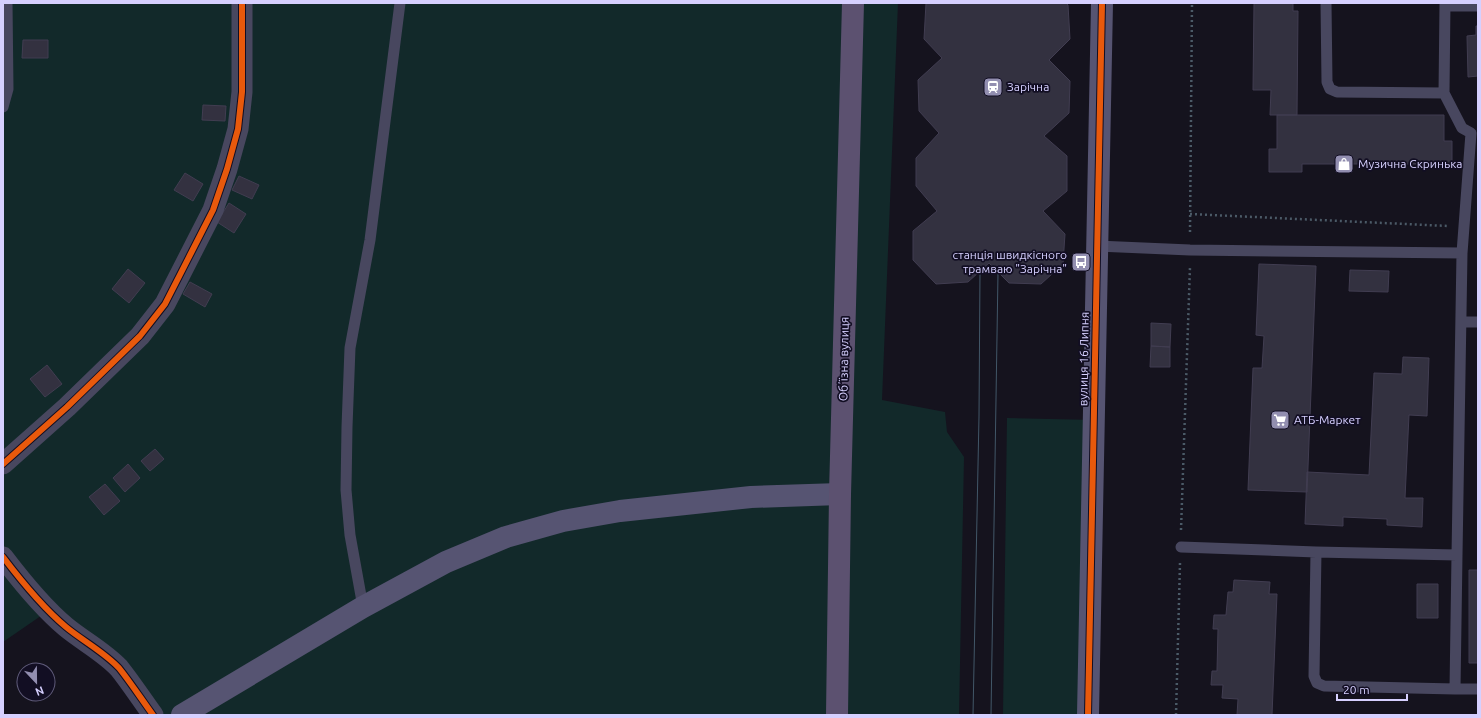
<svg xmlns="http://www.w3.org/2000/svg" width="1481" height="718" font-family="Ubuntu,sans-serif">
	<style>
		.green { fill: #12292a }
		.building { fill: #333140; stroke: #413d51 }
		.lines { fill: none; stroke-linecap: round; stroke-linejoin: round }
		.path { stroke: #4b5a67; stroke-width: 2.5; stroke-dasharray: 2 3; stroke-linecap: butt }
		.lane { stroke: #48475f; stroke-width: 11 }
		.street { stroke: #48475f; stroke-width: 21 }
		.secondary { stroke: #565472; stroke-width: 22 }
		.primary { stroke: #5c5170; stroke-width: 22 }
		.tram { stroke: #425768; stroke-width: 1 }
		.cycleway-casing { stroke: #120e23; stroke-width: 8 }
		.cycleway { stroke: #e8590c; stroke-width: 6 }
		.labels { text-anchor: middle; stroke-width: 3.5; stroke-linejoin: round; paint-order: stroke }
		.poi-label { font-size: 12px; fill: #d6d0ff; stroke: #120e23; text-anchor: start }
		.street-label { font-size: 12px; fill: #d6d0ff; stroke: #120e23 }
	</style>
	<rect width="100%" height="100%" fill="#15131e"/>
	<path class="green" d="M3 3H898L882 400 945 412 947 432 964 457 959 715H153L48 611 3 642Z
		M1007 418 1094 420 1088 715H1003Z"/>
	<path class="building" d="M926 3H1066L1068 5 1070 39 1049 60 1070 81 1069 113 1044 136 1067 156V191L1043 211 1065 234 1063 264 1041 284 1009 283 989 263 968 282 936 284 913 260V231L937 211 916 186V158L939 133 919 111 918 80 942 58 924 39Z
		M1254 3H1293V11H1298L1297 115H1270L1271 90H1253Z
		M1476 26H1478V76L1468 77 1467 36 1476 35Z
		M23 40H48V58H22Z
		M203 105 226 106 225 121 202 120Z
		M1277 115H1444V141H1452V164H1302V172H1269V149H1277Z
		M185 173 203 184 193 201 174 190Z
		M239 176 259 185 252 199 232 190Z
		M229 203 246 214 234 233 217 222Z
		M1259 264 1316 266 1307 492 1248 490 1253 368H1262L1264 336 1256 335Z
		M128 269 145 283 129 303 112 289Z
		M1350 270 1389 271 1388 292 1349 291Z
		M190 282 212 294 205 307 183 294Z
		M1151 323 1171 324 1170 347 1151 346Z
		M1151 346 1170 347V367H1150Z
		M1403 357 1429 358 1427 416 1409 415 1405 498H1423L1422 527 1387 525V519L1343 517V526L1305 524 1307 472 1369 475 1374 373 1402 374Z
		M47 365 62 384 45 397 30 379Z
		M155 449 164 459 150 471 141 461Z
		M128 464 140 478 125 492 113 478Z
		M105 484 120 501 104 515 89 497Z
		M1469 570H1478V663H1469Z
		M1234 580 1270 582 1269 594H1277L1272 715H1274H1237L1238 699 1222 698 1223 685H1211L1212 671H1217L1218 629H1213L1214 615H1226L1228 592H1233Z
		M1417 584H1438V618H1417Z"/>
	<g class="lines">
		<path class="path" d="M1190 214 1448 226
			M1190 232 1192 3
			M1181 530 1190 267
			M1176 715 1180 563"/>
		<path class="lane" d="M1326 3 1327 82 1330 89 1337 92 1444 93 1462 128 1471 133 1462 253
			M1445 6H1478
			M1444 93 1445 3
			M3 107 8 89 7 3
			M1097 246 1190 250 1462 253 1457 555
			M1461 322H1478
			M1181 547 1316 552 1457 555 1455 689 1324 686 1317 683 1314 676 1316 552
			M363 607 350 535 346 490 347 427 350 348 370 240 400 3
			M1455 689H1478"/>
		<path class="street" d="M3 464 67 407 140 336 165 304 188 259 213 210 227 169 238 129 242 92V3
			M3 557C22 582 42 607 66 627 83 641 104 652 119 668 131 683 142 700 153 715"/>
		<path class="secondary" d="M182 715 363 607 446 562 506 537 563 521 620 511 751 497 840 494
			M1088 715 1102 3"/>
		<path class="primary" d="M837 715 840 494 853 3"/>
		<path class="tram" d="M973 715 979 416 980 271
			M991 715 998 273"/>
		<defs>
			<path id="cycleway" d="M3 464 67 407 140 336 165 304 188 259 213 210 227 169 238 129 242 92V3
				M3 557C22 582 42 607 66 627 83 641 104 652 119 668 131 683 142 700 153 715
				M1088 715 1102 3"/>
		</defs>
		<use href="#cycleway" class="cycleway-casing"/>
		<use href="#cycleway" class="cycleway"/>
	</g>
	<defs>
		<symbol id="station-square" viewBox="-11 -11 22 22"><rect x="-9" y="-9" width="18" height="18" rx="4" fill="#928eb0" stroke="#120e23"/><path d="M-3-6H3Q5-6 5-4V2Q5 4 3 4L4.5 6H3L1.5 4h-3L-3 6H-4.5L-3 4Q-5 4-5 2V-4Q-5-6-3-6ZM-3.5-4v3h7v-3ZM-3.5 1v1.5H-2V1ZM2 1v1.5H3.5V1Z" fill="#fff"/></symbol>
		<symbol id="shop-square" viewBox="-11 -11 22 22"><rect x="-9" y="-9" width="18" height="18" rx="4" fill="#928eb0" stroke="#120e23"/><path d="M-5-2.5h2.3a2.7 3.5 0 0 1 5.4 0H5L5.5 6h-11ZM-1.5-2.5h3a1.5 2.3 0 0 0-3 0Z" fill="#fff"/></symbol>
		<symbol id="bus-square" viewBox="-11 -11 22 22"><rect x="-9" y="-9" width="18" height="18" rx="4" fill="#928eb0" stroke="#120e23"/><path d="M-5-6H5V4H4V6H2V4H-2V6H-4V4H-5ZM-3.5-4V0h7V-4ZM-3.5 1.2v1.5H-2V1.2ZM2 1.2v1.5H3.5V1.2Z" fill="#fff"/></symbol>
		<symbol id="supermarket-square" viewBox="-11 -11 22 22"><rect x="-9" y="-9" width="18" height="18" rx="4" fill="#928eb0" stroke="#120e23"/><path d="M-6-5.5h2.5l.6 2H6L4.5 2H-2.5L-4.4-4H-6ZM-1.5 3.2a1.3 1.3 0 1 0 .1 0ZM3 3.2a1.3 1.3 0 1 0 .1 0Z" fill="#fff"/></symbol>
	</defs>
	<g fill-rule="evenodd">
		<use href="#station-square" x="982" y="76" width="22" height="22"/>
		<use href="#shop-square" x="1333" y="153" width="22" height="22"/>
		<use href="#bus-square" x="1070" y="251" width="22" height="22"/>
		<use href="#supermarket-square" x="1269" y="409" width="22" height="22"/>
	</g>
	<g class="labels">
		<g class="poi-label">
			<text x="1007" y="91">Зарічна</text>
			<text x="1358" y="168">Музична Скринька</text>
			<text x="1067" y="259" text-anchor="end">станція швидкісного<tspan x="1067" dy="14">трамваю "Зарічна"</tspan></text>
			<text x="1294" y="424">АТБ-Маркет</text>
		</g>
		<g class="street-label">
			<text transform="translate(844 359) rotate(-89)" y="4">Обʼїзна вулиця</text>
			<text transform="translate(1084 359) rotate(-89)" y="4">вулиця 16 Липня</text>
		</g>
	</g>
	<rect width="1481" height="718" fill="none" stroke="#d6d0ff" stroke-width="8"/>
	<g transform="translate(36 682) rotate(158)"><circle r="19" fill="#120e23" stroke="#605c7b"/>
	<path d="M0-3L7 15L0 10L-7 15Z" fill="#928eb0"/>
	<text y="-6" font-size="11" font-weight="bold" text-anchor="middle" fill="#d6d0ff">N</text>
	</g>
	<path d="M1337 694v6h70v-6" fill="none" stroke="#d6d0ff" stroke-width="2"/>
	<text x="1343" y="694" font-size="12" fill="#d6d0ff" stroke="#120e23" stroke-width="3" paint-order="stroke">20 m</text>
</svg>
